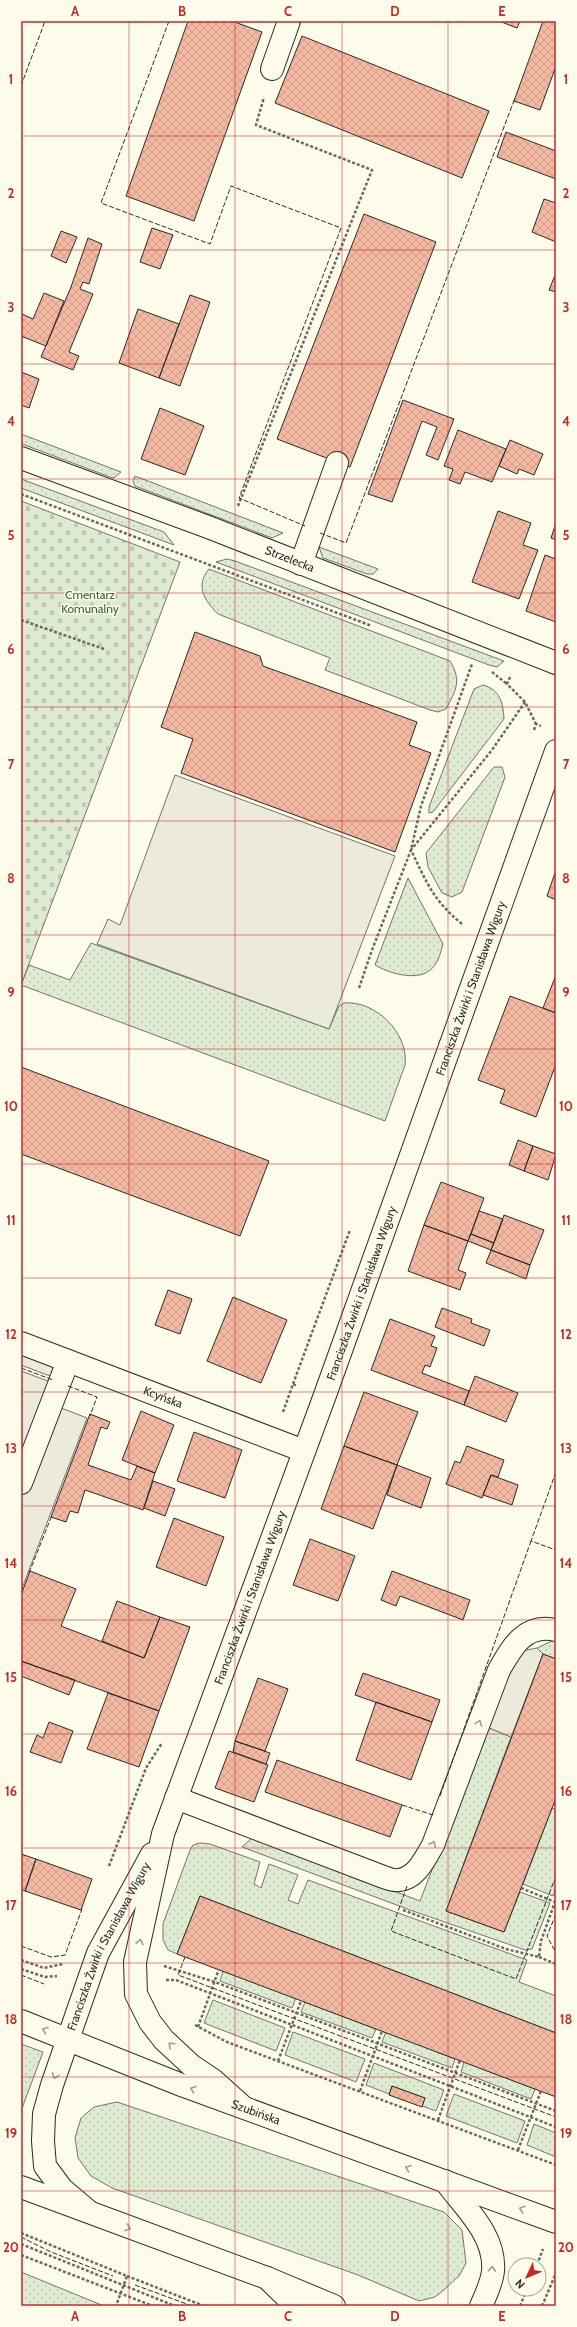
<svg xmlns="http://www.w3.org/2000/svg" width="577" height="2327" font-family="Cabin,sans-serif">
	<style>
		.grass { fill: url(#grass-dots); stroke: #74746e }
		.cemetery { fill: url(#cemetery-stones); stroke: #74746e }
		.parking { fill: #eceadb; stroke: #74746e }
		.building { fill: url(#building-cross-hatch); stroke: #2b2b2b }
		.lines { fill: none; stroke-linecap: round; stroke-linejoin: round }
		.minor-casing { stroke: #2b2b2b; stroke-width: 24 }
		.major-casing { stroke: #2b2b2b; stroke-width: 24 }
		.path { stroke: #6a6964; stroke-width: 2.5; stroke-dasharray: 3 2; stroke-linecap: butt }
		.minor { stroke: #fdfbea; stroke-width: 22 }
		.major { stroke: #fdfbea; stroke-width: 22 }
		.fence { stroke: #2b2b2b; stroke-width: 1; stroke-dasharray: 5 2; stroke-linecap: butt }
		.oneway { stroke: #9e9d94 }
		.grid { fill: none; stroke: #c62828; stroke-width: 1; stroke-opacity: 0.55 }
		.labels { text-anchor: middle; stroke-width: 3; stroke-linejoin: round; paint-order: stroke }
		.street-label { font-size: 12px; fill: #2b2b2b; stroke: #fdfbea }
		.park-label { font-size: 12px; fill: #34623c; stroke: #fdfbea }
		.neatline { fill: none; stroke: #c62828; stroke-width: 1.5 }
		.grid-label { font-size: 13px; text-anchor: middle; font-weight: bold; fill: #c62828 }
	</style>
	<defs>
		<pattern id="grass-dots" width="8" height="8" patternUnits="userSpaceOnUse"><rect width="8" height="8" fill="#deebd1"/><path d="M2 2h.1M6 6h.1" fill="none" stroke="#bfcab4" stroke-width="1.8" stroke-linecap="round"/></pattern>
		<pattern id="cemetery-stones" width="16" height="16" patternUnits="userSpaceOnUse"><rect width="16" height="16" fill="#deebd1"/><path d="M2 7V4a2 2 0 0 1 4 0v3zM10 15v-3a2 2 0 0 1 4 0v3z" fill="#bfcab4"/></pattern>
		<pattern id="building-cross-hatch" width="8" height="8" patternUnits="userSpaceOnUse"><rect width="8" height="8" fill="#f2b8a0"/><path d="M0 0l8 8M0 8l8-8" fill="none" stroke="#d09e8a"/></pattern>
	</defs>
	<rect width="100%" height="100%" fill="#fdfbea"/>
	<path class="grass" d="M21 434 121 472 114 478 110 477 22 444Z
		M135 476 283 533 272 538 135 486 133 481Z
		M21 479 164 532 174 545 21 488Z
		M319 547 378 569 373 574H367L323 558Z
		M227 559 235 561 504 661 497 667 489 665 216 562Z
		M209 569 450 661C462 681 456 690 446 709L438 712 430 710 325 670 330 658 218 614C204 600 195 586 209 569Z
		M483 685C500 690 503 702 504 719L433 812 429 813V807L474 689Z
		M494 767H502L505 777 462 892 452 897 442 893 428 867 426 853Z
		M408 878 443 944C440 954 438 965 429 971 415 981 388 973 375 965Z
		M91 943 329 1029 339 1006 344 1003C375 1000 409 1033 405 1065L385 1121 21 985 29 965 70 980Z
		M556 1639V1659L543 1654 537 1648Z
		M487 1727 511 1737 446 1911 504 1932 520 1892 550 1903 532 1949 525 1950 410 1910 242 1847 253 1837 420 1901Z
		M552 1808 556 1810V1888L553 1896 523 1884Z
		M200 1843 210 1844 260 1862 254 1884 261 1888 269 1864 298 1875 288 1900 298 1904 308 1880 527 1960 519 1982 556 1996V2033L200 1896 177 1954 168 1950 163 1940V1924L190 1850 193 1845Z
		M223 1971 296 1998 292 2008 220 1981Z
		M213 2000 285 2028 276 2051 204 2023Z
		M305 2002 376 2029 372 2038 301 2012Z
		M293 2032 365 2059 356 2082 285 2055Z
		M386 2032 455 2059 452 2068 382 2042Z
		M21 2044 43 2052 21 2111Z
		M464 2062 535 2089 531 2099 461 2072Z
		M374 2063 444 2090 436 2111 422 2106 425 2098 392 2086 389 2094 366 2085Z
		M454 2094 525 2121 517 2143 446 2116Z
		M117 2102 444 2212 462 2230 466 2263 459 2276 445 2289 435 2297 419 2301 358 2275 112 2188 91 2176 78 2158 75 2138 81 2118 94 2107Z
		M534 2124 556 2133V2157L527 2145Z
		M21 2272 104 2306H21Z"/>
	<path class="cemetery" d="M21 501 180 562 21 985Z"/>
	<path class="parking" d="M175 775 395 856 329 1029 97 944 108 919 120 925Z
		M21 1354 54 1366 50 1376 21 1365Z
		M21 1371 64 1387 56 1406 87 1418 21 1591Z
		M537 1648 543 1654 511 1737 487 1727 516 1652Z"/>
	<path class="building" d="M188 21H232L262 32 194 221 126 196Z
		M499 21H520L517 28Z
		M543 21H556V66L540 110 514 101Z
		M302 36 489 111 462 178 275 103Z
		M506 132 556 151V179L497 157Z
		M544 199 556 203V242L532 232Z
		M364 214 436 242 350 467 277 439Z
		M152 228 173 235 160 269 140 262Z
		M61 231 77 237 66 263 51 256Z
		M88 238 102 244 89 284 83 282 80 289 93 294 69 352 79 356 73 370 41 357 71 287Z
		M556 273V292L549 290Z
		M44 293 64 301 46 346 21 336 22 314 33 319Z
		M190 295 210 302 180 386 159 378Z
		M138 309 179 324 159 378 119 363Z
		M21 372 39 379 29 408 21 405Z
		M403 400 454 419 438 460 426 455 437 427 422 421 392 502 368 494Z
		M160 408 204 426 185 475 141 459Z
		M458 430 506 449 492 482 465 472 460 484 449 480 453 469 444 466Z
		M510 440 543 454 534 475 519 469 517 474 499 466Z
		M498 511 531 523 523 545 538 550 519 599 472 582Z
		M556 523V540L551 538Z
		M545 555 556 559V622L526 611Z
		M195 632 260 656 263 666 417 722 409 745 431 753 395 852 181 773 193 739 161 727Z
		M556 870V900L547 896Z
		M556 975V1013L543 1008Z
		M510 996 556 1013V1064L536 1117 500 1103 505 1090 478 1080Z
		M21 1067 269 1161 240 1236 21 1154Z
		M518 1140 533 1146 524 1171 509 1165Z
		M533 1146 556 1154 548 1180 524 1171Z
		M441 1182 484 1198 468 1241 424 1225Z
		M479 1211 503 1219 494 1243 471 1234Z
		M504 1215 544 1230 530 1265 491 1250Z
		M424 1225 468 1241 458 1270 466 1273 460 1290 408 1271Z
		M471 1234 494 1243 491 1250 468 1241Z
		M491 1250 530 1265 526 1279 486 1263Z
		M168 1290 192 1299 180 1334 155 1325Z
		M233 1297 287 1320 261 1383 207 1361Z
		M442 1308 472 1319 471 1323 490 1330 484 1346 435 1327Z
		M390 1319 435 1336 431 1346 437 1348 430 1367 425 1365 422 1373 469 1391 464 1405 371 1370Z
		M475 1376 518 1393 506 1422 464 1405Z
		M364 1392 418 1412 397 1465 344 1446Z
		M141 1411 174 1425 155 1473 122 1460Z
		M90 1414 110 1422 107 1429 101 1427 88 1465 131 1480 137 1466 155 1473 143 1510 85 1490 78 1513 70 1511 66 1522 51 1517Z
		M194 1432 242 1450 225 1498 177 1481Z
		M344 1446 397 1465 373 1529 321 1509Z
		M467 1446 504 1460 498 1477 491 1475 482 1498 446 1484 455 1461 460 1463Z
		M397 1465 431 1478 421 1508 387 1495Z
		M491 1475 518 1485 512 1505 483 1495Z
		M153 1481 175 1489 165 1516 144 1508Z
		M174 1518 224 1537 206 1586 156 1567Z
		M310 1539 355 1556 338 1601 293 1585Z
		M30 1571 76 1589 61 1626 144 1658 160 1617 190 1627 159 1711 21 1661V1595Z
		M392 1571 470 1600 463 1620 400 1596 396 1606 381 1600Z
		M117 1601 160 1617 144 1658 102 1641Z
		M543 1654 556 1659V1798L504 1932 446 1911Z
		M21 1661 75 1680 69 1695 21 1676Z
		M363 1673 440 1700 432 1722 355 1695Z
		M258 1678 288 1689 265 1751 235 1741Z
		M108 1693 159 1711 139 1767 87 1749Z
		M376 1702 432 1722 411 1780 356 1760Z
		M49 1722 73 1731 61 1763 30 1752 37 1735 43 1738Z
		M235 1741 270 1753 266 1764 233 1752Z
		M229 1751 268 1765 254 1802 215 1788Z
		M277 1760 402 1805 390 1837 265 1792Z
		M21 1854 36 1859 25 1891 21 1889Z
		M36 1859 92 1879 81 1910 25 1891Z
		M200 1896 556 2033V2097L177 1954Z
		M392 2086 425 2098 422 2107 389 2095Z"/>
	<g class="lines">
		<defs>
			<g id="minor">
				<path d="M272 69 289 21"/>
				<path id="s1" d="M21 458 208 527 556 663"/>
				<path d="M301 564 337 463"/>
				<path id="s2" d="M21 1343 304 1451"/>
				<path d="M21 1483 68 1361"/>
				<path d="M176 1798 381 1876C386 1878 394 1881 399 1880 417 1878 425 1858 433 1845L499 1670C512 1647 525 1623 556 1630"/>
				<path id="s3" d="M243 2107 213 2080 192 2066 164 2040 150 2022 136 1994 135 1962 163 1834 325 1395 556 751"/>
				<path d="M445 2181C464 2207 496 2235 493 2271 492 2282 486 2295 481 2306"/>
				<path id="s4" d="M88 2211 62 2189 45 2166 43 2141 44 2114 52 2085 98 1953 152 1854"/>
				<path d="M267 2278 296 2306"/>
			</g>
			<g id="major">
				<path id="s5" d="M21 2021 184 2086 556 2222"/>
				<path d="M21 2187 267 2278 334 2306"/>
			</g>
		</defs>
		<use href="#minor" class="minor-casing"/>
		<use href="#major" class="major-casing"/>
		<path class="path" d="M21 494 372 626
			M238 506 372 170 256 125 264 97
			M21 620 104 649
			M492 672 507 684
			M510 677 507 684 525 702 536 724
			M534 730 536 724 541 726
			M21 902H22
			M462 924C433 900 427 883 411 850L492 750 525 702
			M359 988 372 950 411 850 421 806 472 664
			M293 1384 350 1230
			M283 1412 293 1384 297 1386
			M554 1803 556 1804
			M109 1866 146 1768 162 1743
			M521 1888 555 1902
			M403 1910 506 1949 539 1957 541 1941 556 1899
			M539 1957 556 1964
			M21 1960 44 1968 63 1964
			M164 1966 215 1982 556 2111
			M21 1969 45 1977 57 1976
			M166 1980H176L556 2127
			M195 2025 227 2042 556 2165
			M198 2027 219 1969
			M278 2061 301 2001
			M360 2091 382 2031
			M438 2120 460 2060
			M518 2150 541 2091
			M21 2233 127 2276 116 2306
			M21 2244 175 2306
			M21 2255 153 2306
			M537 2265 543 2249
			M127 2276 204 2306
			M520 2306 527 2289
			M542 2306 556 2273"/>
		<use href="#minor" class="minor"/>
		<use href="#major" class="major"/>
		<path class="fence" d="M169 21 101 203 210 244 231 186 341 228 239 498 305 526
			M21 86 45 21
			M320 533 346 543 515 98
			M21 1368 53 1380
			M68 1386 97 1397 90 1416
			M556 1472 531 1541 556 1550
			M29 1573 52 1515
			M440 1796 531 1541
			M402 1805 433 1815 434 1813
			M407 1886 391 1931 516 1979 556 1876
			M556 1914 547 1936 556 1953
			M21 1946 51 1957 65 1955 82 1909
			M185 1957 178 1975 556 2117
			M21 1975 44 1984
			M21 2237 51 2252 113 2276
			M135 2285 192 2306"/>
	</g>
	<defs><path id="oneway-chevron" d="M-2-3.5L2.5 0L-2 3.5" fill="none" stroke-width="1.6" stroke-linecap="round" stroke-linejoin="round"/></defs>
	<g class="oneway">
		<use href="#oneway-chevron" transform="translate(479 1723) rotate(-69)"/>
		<use href="#oneway-chevron" transform="translate(433 1844) rotate(-65)"/>
		<use href="#oneway-chevron" transform="translate(140 1942) rotate(-78)"/>
		<use href="#oneway-chevron" transform="translate(45 2030) rotate(-158)"/>
		<use href="#oneway-chevron" transform="translate(171 2045) rotate(-137)"/>
		<use href="#oneway-chevron" transform="translate(55 2076) rotate(110)"/>
		<use href="#oneway-chevron" transform="translate(193 2089) rotate(-160)"/>
		<use href="#oneway-chevron" transform="translate(408 2168) rotate(-160)"/>
		<use href="#oneway-chevron" transform="translate(522 2209) rotate(-161)"/>
		<use href="#oneway-chevron" transform="translate(128 2228) rotate(20)"/>
		<use href="#oneway-chevron" transform="translate(492 2269) rotate(-86)"/>
	</g>
	<path class="grid" d="M129 21V2306M235 21V2306M342 21V2306M448 21V2306M21 136H556M21 250H556M21 364H556M21 479H556M21 593H556M21 707H556M21 821H556M21 935H556M21 1049H556M21 1164H556M21 1278H556M21 1392H556M21 1506H556M21 1620H556M21 1734H556M21 1848H556M21 1963H556M21 2077H556M21 2191H556"/>
	<g class="labels">
		<g class="street-label">
			<text dy="4" stroke="none"><textPath href="#s1" startOffset="287">Strzelecka</textPath></text>
			<text dy="4" stroke="none"><textPath href="#s3" startOffset="1221">Franciszka Żwirki i Stanisława Wigury</textPath></text>
			<text dy="4" stroke="none"><textPath href="#s3" startOffset="897">Franciszka Żwirki i Stanisława Wigury</textPath></text>
			<text dy="4" stroke="none"><textPath href="#s2" startOffset="152">Kcyńska</textPath></text>
			<text dy="4" stroke="none"><textPath href="#s3" startOffset="573">Franciszka Żwirki i Stanisława Wigury</textPath></text>
			<text dy="4" stroke="none"><textPath href="#s4" startOffset="295">Franciszka Żwirki i Stanisława Wigury</textPath></text>
			<text dy="4" stroke="none"><textPath href="#s5" startOffset="252">Szubińska</textPath></text>
		</g>
		<g class="park-label">
			<text x="90" y="599">Cmentarz<tspan x="90" dy="14">Komunalny</tspan></text>
		</g>
	</g>
	<rect width="577" height="2327" fill="none" stroke="#fdfbea" stroke-width="44"/>
	<g transform="translate(527 2277) rotate(226)"><circle r="19" fill="#fdfbea" stroke="#a9a89e"/>
	<path d="M0-3L7 15L0 10L-7 15Z" fill="#c62828"/>
	<text y="-6" font-size="11" font-weight="bold" text-anchor="middle" fill="#2b2b2b">N</text>
	</g>
	<rect x="22" y="22" width="533" height="2283" class="neatline"/>
	<g class="grid-label">
		<text x="75" y="16">A</text>
		<text x="182" y="16">B</text>
		<text x="288" y="16">C</text>
		<text x="395" y="16">D</text>
		<text x="502" y="16">E</text>
		<text x="11" y="84">1</text>
		<text x="566" y="84">1</text>
		<text x="11" y="198">2</text>
		<text x="566" y="198">2</text>
		<text x="11" y="312">3</text>
		<text x="566" y="312">3</text>
		<text x="11" y="426">4</text>
		<text x="566" y="426">4</text>
		<text x="11" y="540">5</text>
		<text x="566" y="540">5</text>
		<text x="11" y="654">6</text>
		<text x="566" y="654">6</text>
		<text x="11" y="769">7</text>
		<text x="566" y="769">7</text>
		<text x="11" y="883">8</text>
		<text x="566" y="883">8</text>
		<text x="11" y="997">9</text>
		<text x="566" y="997">9</text>
		<text x="11" y="1111">10</text>
		<text x="566" y="1111">10</text>
		<text x="11" y="1225">11</text>
		<text x="566" y="1225">11</text>
		<text x="11" y="1339">12</text>
		<text x="566" y="1339">12</text>
		<text x="11" y="1453">13</text>
		<text x="566" y="1453">13</text>
		<text x="11" y="1568">14</text>
		<text x="566" y="1568">14</text>
		<text x="11" y="1682">15</text>
		<text x="566" y="1682">15</text>
		<text x="11" y="1796">16</text>
		<text x="566" y="1796">16</text>
		<text x="11" y="1910">17</text>
		<text x="566" y="1910">17</text>
		<text x="11" y="2024">18</text>
		<text x="566" y="2024">18</text>
		<text x="11" y="2138">19</text>
		<text x="566" y="2138">19</text>
		<text x="11" y="2252">20</text>
		<text x="566" y="2252">20</text>
		<text x="75" y="2321">A</text>
		<text x="182" y="2321">B</text>
		<text x="288" y="2321">C</text>
		<text x="395" y="2321">D</text>
		<text x="502" y="2321">E</text>
	</g>
</svg>
